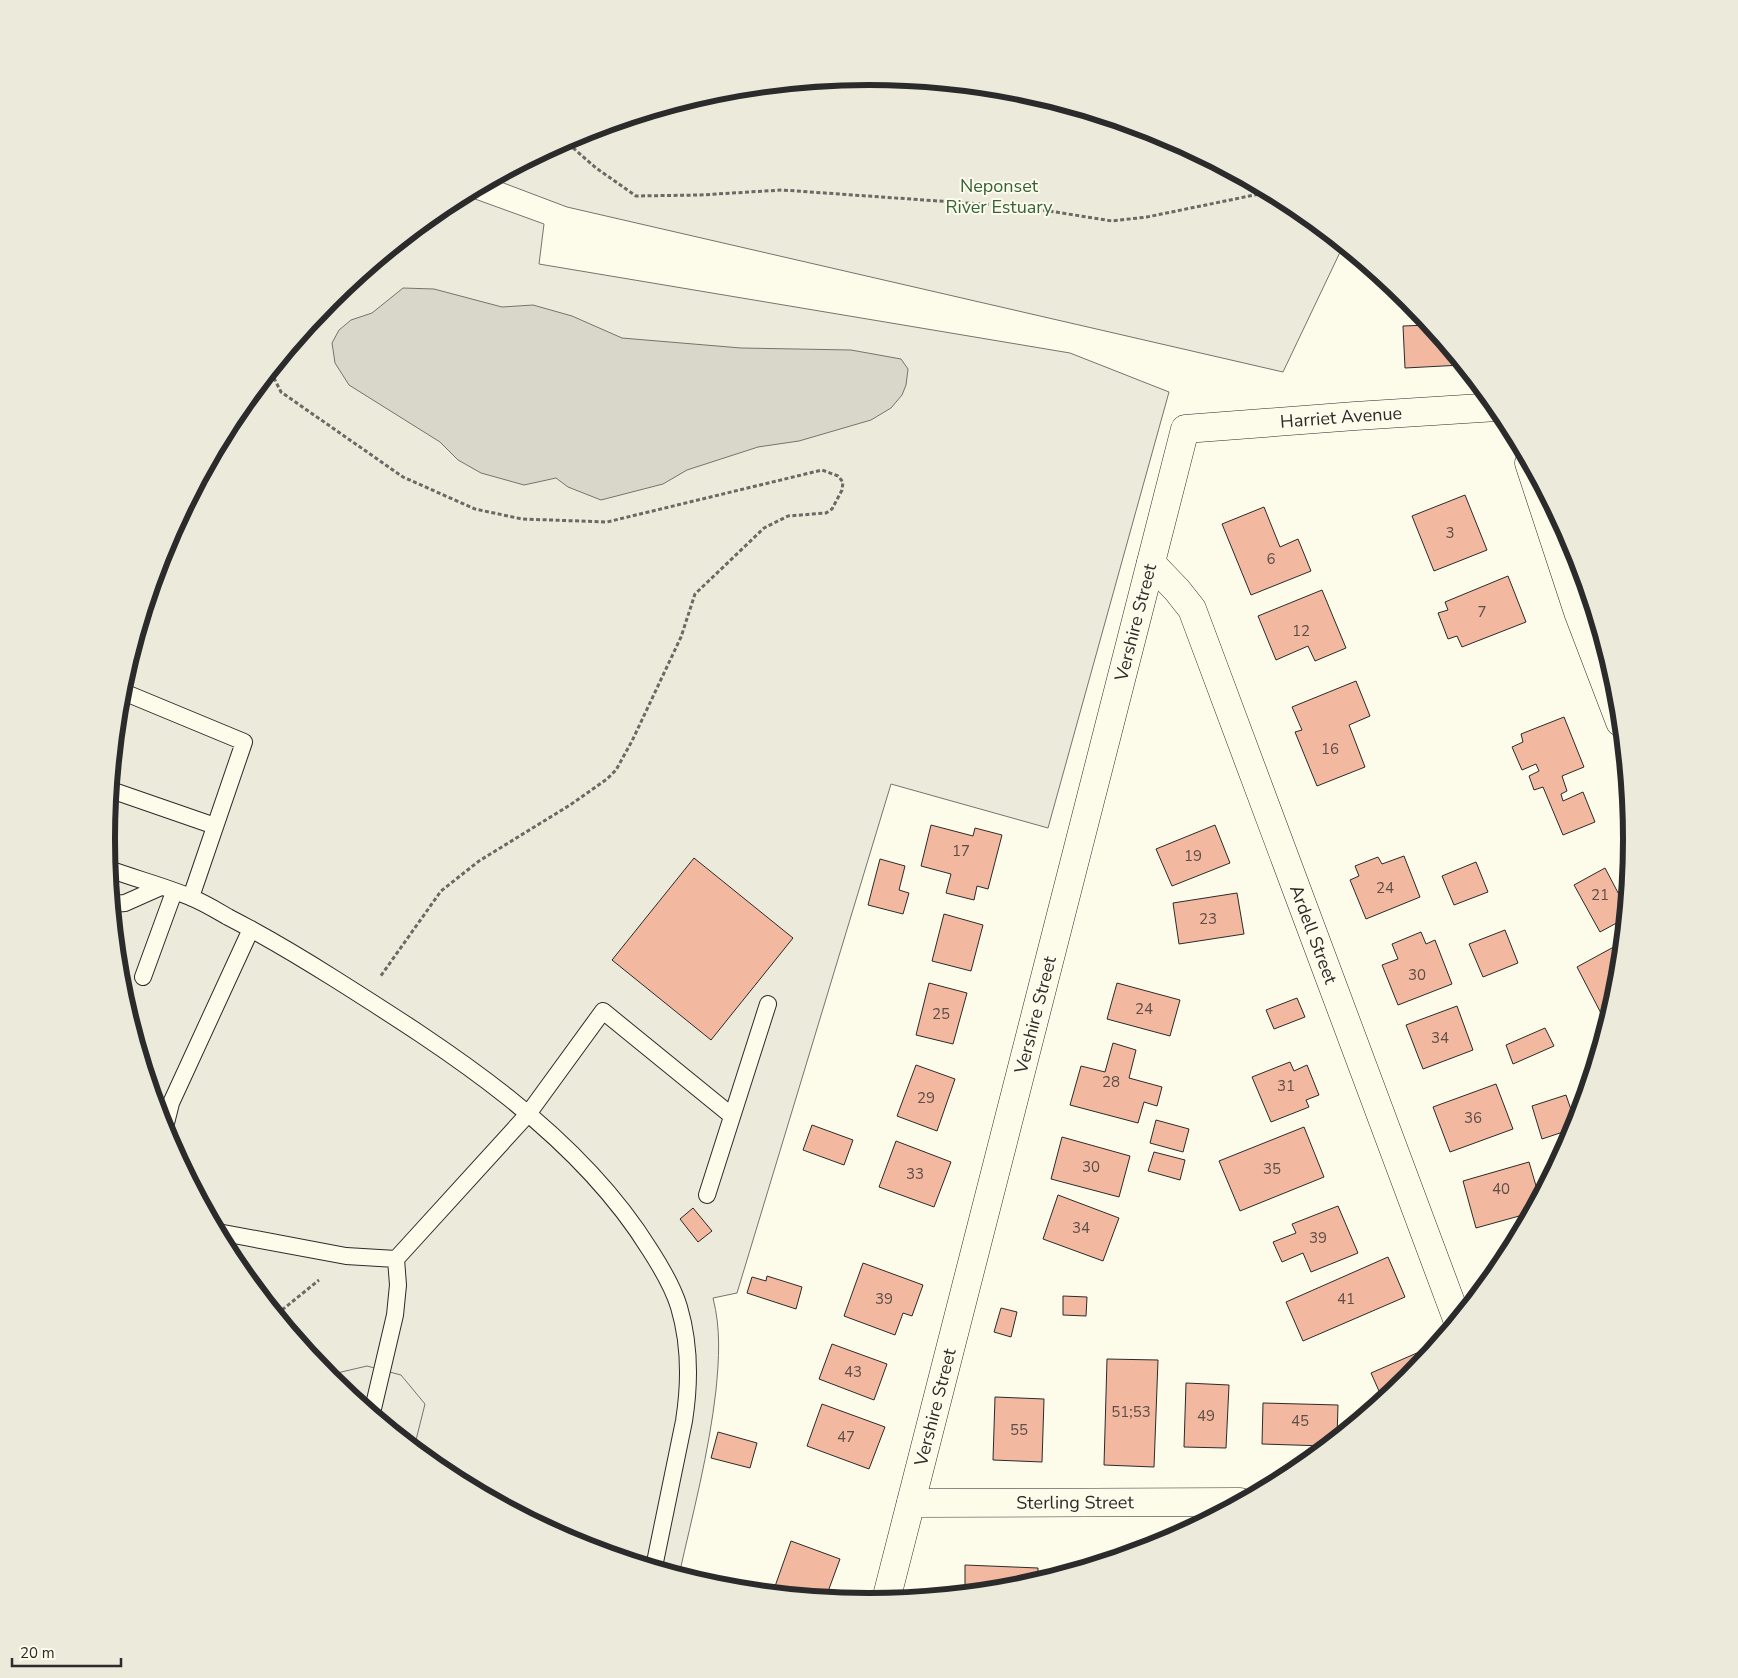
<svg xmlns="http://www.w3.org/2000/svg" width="1738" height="1678" font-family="'Nunito Sans',sans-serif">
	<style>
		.green { fill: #ecebdb; stroke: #74746e }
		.parking { fill: #eceadb; stroke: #74746e }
		.water { fill: #d8d7c9; stroke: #74746e }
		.building { fill: #f2b8a0; stroke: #2b2b2b }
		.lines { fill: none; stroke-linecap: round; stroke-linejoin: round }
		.service-casing { stroke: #2b2b2b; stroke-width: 18 }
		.minor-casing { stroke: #2b2b2b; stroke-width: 29 }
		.path { stroke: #6a6964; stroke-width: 3; stroke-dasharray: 4 2.5; stroke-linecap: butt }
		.service { stroke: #fdfbea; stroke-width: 16 }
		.minor { stroke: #fdfbea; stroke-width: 28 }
		.labels { text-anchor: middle; stroke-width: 4; stroke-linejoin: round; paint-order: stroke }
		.number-label { font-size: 15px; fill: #5d4e48 }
		.park-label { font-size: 18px; fill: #34623c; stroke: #fdfbea }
		.street-label { font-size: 18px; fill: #2b2b2b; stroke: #fdfbea }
		.rim { fill: none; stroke: #2b2b2b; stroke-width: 6 }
	</style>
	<rect width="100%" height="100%" fill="#fdfbea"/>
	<path class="green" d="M869 76 1018 91 1161 134 1293 205 1343 246 1283 372 567 207 493 179 577 134 720 91Z
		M464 195 544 224 539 264 1070 353 1169 392 1048 828 891 784 737 1293 713 1298C721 1329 719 1359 716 1390 709 1452 693 1513 679 1575L577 1544 445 1473 329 1378 235 1263 164 1131 121 988 106 839 121 690 164 547 235 415 330 299 445 205Z"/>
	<path class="parking" d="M367 1366 401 1375 425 1404 414 1448 334 1382 337 1373Z"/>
	<path class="water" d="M403 288 434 289 502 307 533 305 572 316 622 338 741 348 851 350 901 359 908 369 906 385 902 395 891 408 871 420 799 441 758 447 687 470 663 484 601 500 568 487 556 478 524 485 481 473 458 460 440 442 349 385 335 363 332 343 339 330 351 320 372 313Z"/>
	<path class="building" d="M1429 325 1462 365 1405 368 1403 326Z
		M1465 495 1487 550 1434 571 1412 516Z
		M1264 507 1280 547 1298 539 1311 571 1251 595 1222 524Z
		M1508 576 1526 622 1462 647 1457 636 1448 639 1438 613 1448 610 1445 602Z
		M1322 590 1346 648 1315 661 1308 646 1276 660 1258 616Z
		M1356 681 1370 716 1349 725 1365 767 1317 786 1295 732 1302 730 1292 707Z
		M1564 717 1584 767 1562 776 1567 791 1561 794 1563 801 1583 792 1595 822 1563 835 1543 787 1534 790 1529 776 1539 771 1536 764 1522 770 1512 747 1523 742 1521 734Z
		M931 825 973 836 975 828 1002 835 988 889 977 886 974 900 946 893 951 874 921 866Z
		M1215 825 1230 863 1172 886 1156 849Z
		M1404 856 1420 897 1366 919 1350 880 1359 876 1355 866 1378 857 1382 864Z
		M694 858 793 938 711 1040 612 960Z
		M880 859 905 866 899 890 909 893 903 914 868 905Z
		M1476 862 1488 892 1454 905 1442 876Z
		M1605 868 1625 906 1624 919 1600 932 1574 885Z
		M1237 893 1244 934 1179 944 1173 903Z
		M944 914 983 925 971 971 932 961Z
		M1505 930 1518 963 1483 977 1469 944Z
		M1421 932 1426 944 1435 940 1452 984 1398 1005 1382 965 1398 959 1392 944Z
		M1621 943 1617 988 1608 1017 1604 1019 1577 967Z
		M929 983 967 993 953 1044 916 1035Z
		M1117 983 1180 1000 1170 1036 1107 1019Z
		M1297 998 1305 1017 1274 1029 1266 1010Z
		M1457 1006 1473 1050 1423 1069 1406 1025Z
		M1545 1028 1554 1046 1513 1064 1506 1045Z
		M1113 1043 1136 1050 1129 1078 1162 1087 1157 1106 1144 1102 1138 1123 1070 1105 1081 1066 1105 1072Z
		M1290 1062 1294 1071 1307 1065 1319 1095 1306 1100 1309 1107 1271 1122 1252 1077Z
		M916 1065 955 1079 937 1131 897 1116Z
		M1496 1084 1513 1129 1450 1152 1433 1107Z
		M1566 1095 1576 1124 1575 1128 1542 1139 1532 1106Z
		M1156 1120 1189 1129 1183 1152 1150 1143Z
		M812 1125 853 1140 844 1165 803 1150Z
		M1304 1127 1324 1177 1240 1211 1219 1161Z
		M1062 1137 1130 1156 1119 1197 1051 1179Z
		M896 1141 951 1162 934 1207 879 1187Z
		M1154 1152 1185 1160 1180 1180 1148 1171Z
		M1529 1162 1539 1196 1530 1213 1476 1228 1463 1181Z
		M1058 1195 1119 1218 1103 1261 1043 1239Z
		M1338 1206 1358 1253 1311 1272 1303 1253 1282 1262 1273 1242 1296 1233 1292 1224Z
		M693 1208 712 1231 698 1242 680 1219Z
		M1388 1257 1405 1297 1303 1341 1286 1302Z
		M863 1263 923 1285 912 1316 903 1313 895 1335 844 1316Z
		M767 1276 802 1287 796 1309 747 1293 752 1277 766 1281Z
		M1063 1296 1087 1297 1086 1316 1063 1315Z
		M1001 1308 1017 1312 1011 1337 994 1332Z
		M832 1344 887 1364 874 1400 819 1379Z
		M1426 1349 1429 1354 1408 1379 1383 1400 1371 1373Z
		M1107 1359 1158 1360 1154 1467 1104 1465Z
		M1186 1383 1229 1385 1226 1448 1184 1447Z
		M995 1397 1044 1399 1042 1462 993 1460Z
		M1263 1403 1338 1405 1337 1437 1325 1446 1262 1444Z
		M822 1404 885 1427 869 1469 807 1446Z
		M718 1432 757 1443 750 1468 711 1458Z
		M791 1541 840 1559 826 1597 773 1592Z
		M965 1565 1038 1568V1581L1018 1587 965 1592Z"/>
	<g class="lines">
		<defs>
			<path id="service" d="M121 691 244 742 191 897
				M111 790 215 826
				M109 869C136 879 164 886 190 897 203 902 216 910 228 917 265 936 300 957 335 979 449 1051 577 1132 650 1250 661 1267 673 1287 679 1307 690 1344 690 1383 684 1421L654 1567
				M113 904 125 903 161 887
				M143 977 174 892
				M164 1131 171 1103 251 929
				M707 1195 768 1004
				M218 1232 346 1256 396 1259
				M372 1413 395 1315 398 1285 396 1259 528 1114 603 1011 732 1116"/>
			<g id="minor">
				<path d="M1529 463 1578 612 1620 722"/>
				<path id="s1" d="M1151 563 1177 590 1192 609 1457 1319"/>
				<path id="s2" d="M911 1503 1240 1502"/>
				<path id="s3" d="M886 1600 1185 429 1355 416 1497 407"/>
			</g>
		</defs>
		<use href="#service" class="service-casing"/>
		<use href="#minor" class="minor-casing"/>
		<path class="path" d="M561 143 572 147 596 168 636 196 700 195 782 190 1024 207 1112 221 1147 217 1269 192
			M271 372 281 392 403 477 475 509 522 519 607 522 822 470 838 476 843 482 842 490 832 509 826 513 788 516 764 528 695 594 681 637 632 741 616 770 607 779 570 805 479 861 441 891 380 977
			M277 1314 319 1280"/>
		<use href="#service" class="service"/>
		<use href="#minor" class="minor"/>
	</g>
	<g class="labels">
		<g class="number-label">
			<text x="1450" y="538">3</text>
			<text x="1271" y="564">6</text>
			<text x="1482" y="617">7</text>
			<text x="1301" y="636">12</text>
			<text x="1330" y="754">16</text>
			<text x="961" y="856">17</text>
			<text x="1193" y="861">19</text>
			<text x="1385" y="893">24</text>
			<text x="1600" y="900">21</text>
			<text x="1208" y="924">23</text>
			<text x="1417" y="980">30</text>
			<text x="1144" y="1014">24</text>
			<text x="941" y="1019">25</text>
			<text x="1440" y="1043">34</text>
			<text x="1111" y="1087">28</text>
			<text x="1286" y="1091">31</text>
			<text x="926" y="1103">29</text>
			<text x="1473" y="1123">36</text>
			<text x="1091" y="1172">30</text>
			<text x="1272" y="1174">35</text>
			<text x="915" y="1179">33</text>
			<text x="1501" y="1194">40</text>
			<text x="1081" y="1233">34</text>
			<text x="1318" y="1243">39</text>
			<text x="884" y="1304">39</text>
			<text x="1346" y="1304">41</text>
			<text x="853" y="1377">43</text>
			<text x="1131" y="1417">51;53</text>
			<text x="1206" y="1421">49</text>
			<text x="1300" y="1426">45</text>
			<text x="1019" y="1435">55</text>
			<text x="846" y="1442">47</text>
		</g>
		<g class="park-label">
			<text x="999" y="192">Neponset<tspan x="999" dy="21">River Estuary</tspan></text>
		</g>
		<g class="street-label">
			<text dy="6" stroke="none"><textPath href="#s3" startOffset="1365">Harriet Avenue</textPath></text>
			<text dy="6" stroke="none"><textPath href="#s3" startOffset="1009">Vershire Street</textPath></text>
			<text dy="6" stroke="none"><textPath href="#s1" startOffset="409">Ardell Street</textPath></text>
			<text dy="6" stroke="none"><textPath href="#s3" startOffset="604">Vershire Street</textPath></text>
			<text dy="6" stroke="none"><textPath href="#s3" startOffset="199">Vershire Street</textPath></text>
			<text dy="6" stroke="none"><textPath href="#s2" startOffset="164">Sterling Street</textPath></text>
		</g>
	</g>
	<path d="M0 0H1738V1678H0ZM115 839a754 754 0 1 1 1508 0a754 754 0 1 1-1508 0Z" fill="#eceadb" fill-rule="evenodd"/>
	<path class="rim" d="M115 839a754 754 0 1 1 1508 0a754 754 0 1 1-1508 0Z"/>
	<path d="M12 1658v8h109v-8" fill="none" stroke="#2b2b2b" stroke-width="2.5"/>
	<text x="20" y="1658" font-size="15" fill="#2b2b2b" stroke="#fdfbea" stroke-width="4" paint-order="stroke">20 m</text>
</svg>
